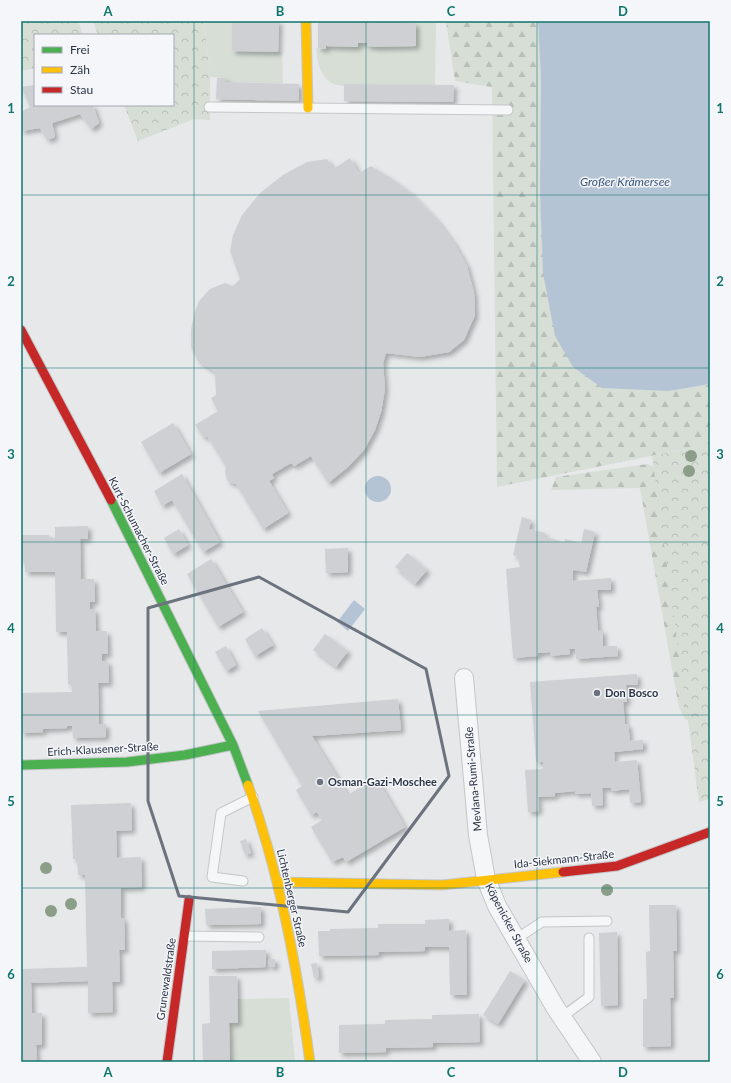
<svg xmlns="http://www.w3.org/2000/svg" width="731" height="1083" font-family="Lato,sans-serif">
	<style>
		.forest { fill: url(#forest-firs) }
		.park { fill: url(#park-crowns) }
		.garden { fill: #d6ded6 }
		.water { fill: #b4c4d5 }
		.building { fill: #ced0d3; filter: url(#shadow) }
		.lines { fill: none; stroke-linecap: round; stroke-linejoin: round }
		.lane-casing { stroke: #c4c6c8; stroke-width: 11 }
		.street-casing { stroke: #c4c6c8; stroke-width: 20 }
		.fast-casing { stroke: #c4c6c8; stroke-width: 11 }
		.slow-casing { stroke: #c4c6c8; stroke-width: 11 }
		.jam-casing { stroke: #c4c6c8; stroke-width: 11 }
		.lane { stroke: #f5f6f7; stroke-width: 9 }
		.street { stroke: #f5f6f7; stroke-width: 18 }
		.fast { stroke: #4caf50; stroke-width: 9 }
		.slow { stroke: #ffc107; stroke-width: 9 }
		.jam { stroke: #c62828; stroke-width: 9 }
		.tree { fill: #8a9e88 }
		.marked { fill: none; stroke: #6c737f; stroke-width: 3; stroke-linejoin: round }
		.grid { fill: none; stroke: #0f766e; stroke-width: 1; stroke-opacity: 0.55 }
		.poi-dot { fill: #6c737f; stroke: #f4f6f9; stroke-width: 1.5 }
		.labels { text-anchor: middle; stroke-width: 3; stroke-linejoin: round; paint-order: stroke }
		.street-label { font-size: 11px; fill: #2b3445; stroke: #f4f6f9 }
		.poi-label { font-size: 11px; font-weight: bold; fill: #2b3445; stroke: #f4f6f9; text-anchor: start }
		.water-label { font-size: 12px; font-style: italic; fill: #34527a; stroke: #f4f6f9 }
		.neatline { fill: none; stroke: #0f766e; stroke-width: 1.5 }
		.grid-label { font-size: 13px; text-anchor: middle; font-weight: bold; fill: #0f766e }
	</style>
	<defs>
		<pattern id="forest-firs" width="22" height="20" patternUnits="userSpaceOnUse"><rect width="22" height="20" fill="#d6ded6"/><path d="M5 1l3.5 6h-7zM16 11l3.5 6h-7z" fill="#b8bfb9"/></pattern>
		<pattern id="park-crowns" width="20" height="18" patternUnits="userSpaceOnUse"><rect width="20" height="18" fill="#d6ded6"/><path d="M2 6a3 3 0 1 1 6 0M12 15a3 3 0 1 1 6 0" fill="none" stroke="#b8bfb9"/></pattern>
		<filter id="shadow"><feDropShadow dx="3.5" dy="3.5" stdDeviation="2" flood-color="#0004"/></filter>
	</defs>
	<rect width="100%" height="100%" fill="#e6e8ea"/>
	<path class="forest" d="M446 21H538L541 80 669 391 710 384V444L497 487 492 87 455 81Z
		M648 464 667 474 696 719 686 720 679 708 640 488 551 490 556 477Z"/>
	<path class="park" d="M21 21H78L83 35H35V68L21 71Z
		M93 21H204L210 77V120L194 119 138 141 124 105H173V35H98Z
		M710 444V799L699 802 652 456Z"/>
	<path class="garden" d="M204 21H232V51L282 52 283 83 226 82V78L210 77Z
		M416 23H436L435 85 345 84 344 86C322 85 318 67 316 48L326 49V46L358 47V43H367V46H416Z
		M289 998 295 1062H230L229 1023 237 999Z"/>
	<path class="water" d="M538 21H710V384L669 391 602 388 573 367 555 336 543 273 540 193 541 80Z
		M365 489a13 13 0 1 1 26 0a13 13 0 1 1-26 0Z
		M354 600 365 609 348 631 337 622Z"/>
	<path class="building" d="M232 21H279L278 52 232 51Z
		M358 21 376 23V21H407L408 23H416V46L376 47 367 46V43H358V47L326 46V49L318 48V22Z
		M217 78H226V82L299 84V101L216 99Z
		M344 84 454 85 453 102 344 101Z
		M35 85V105H93L99 123 91 129 80 114 52 123 55 137 47 140 40 128 21 131V112L30 107 21 87Z
		M350 158 359 173 371 166 391 178 411 193 437 220 454 243 467 266 474 293 475 315 464 340 449 352 420 357 386 353 383 363 385 389 381 412 375 430 364 450 348 467 328 483 311 456 294 466 291 463 272 474 274 478 269 481 288 513 263 529 236 484 229 482 227 480 225 473 226 467 207 436 204 438 195 425 218 411 211 398 216 395 215 372 198 361 191 347V330L195 311 199 301 210 289 225 283 233 286 240 279 230 251 233 235 242 215 260 193 283 175 307 162 327 159 333 169Z
		M173 423 191 454 159 473 141 442Z
		M182 474 220 542 203 552 172 500 162 506 154 491Z
		M522 517 531 520 529 529 545 533V537L564 542 565 539 581 543 584 529 595 532 586 572 573 570V581L611 578V590H597L599 607H596L598 631 603 630V646H617L618 656 576 659 575 649H569L570 654 550 656V652L538 653V656L513 658 506 569 520 567 518 557 513 555Z
		M88 526V539H80L81 579H94L95 602H90V609H95L96 631H107L108 654H102V661H108L109 683H98L99 724H106V737L73 738 72 726H67V728L43 729V732L21 733V693L72 692 71 684H68L67 632H56L55 572H25V561H21V535H49V538H55V527Z
		M179 529 188 545 173 554 164 538Z
		M348 548V572L326 573 325 549Z
		M407 553 427 570 415 584 395 567Z
		M211 559 243 612 218 627 187 574Z
		M262 628 273 645 255 656 245 639Z
		M325 634 348 651 336 667 313 650Z
		M226 646 236 665 226 671 215 652Z
		M637 674 638 685H626L627 702H623L625 724H628L630 741 643 740V749L614 752 615 762 637 760 641 802 630 803 629 789 611 791V788H602L603 805 592 806 591 793 575 794V791L555 793V796L538 797 539 811 528 812 525 770 543 769V762H536L530 682Z
		M398 699 401 730 312 736 348 795 376 777 405 827 346 862 343 857 332 862 311 827 322 820 317 812 311 815 296 790 302 786 258 711Z
		M131 803 132 830 116 831 117 858 141 857 142 887 121 888V918H124L125 950H119L120 982H112L113 1012 88 1013V981L31 983 32 1013H42V1045H36L37 1062H21V969L87 967 85 875H78L77 859H73L71 805Z
		M246 839 251 853 245 855 240 841Z
		M649 905H676L677 951H673L674 998H670L671 1046 643 1047V999H647L646 952 650 951Z
		M261 907V924L206 925 205 909Z
		M449 919V931L466 930 467 995H450L449 947H425V951L378 952 379 955 319 956 318 931H330V929L378 928V924H425V920Z
		M617 932 618 1005 601 1006 599 933Z
		M266 950V967L212 969V951Z
		M268 959H275V967H269Z
		M317 963 319 977 314 978 311 964Z
		M510 971 525 980 498 1024 483 1015Z
		M209 976H237L238 1023H229L230 1062H203L202 1024 210 1023Z
		M479 1014 480 1042 433 1043V1047L386 1048V1052L339 1053V1025L385 1024V1020L432 1019V1015Z"/>
	<g class="lines">
		<defs>
			<path id="lane" d="M209 107 508 110
				M243 881 212 877 221 813 253 797
				M184 936 259 937
				M516 939 542 922 607 921
				M562 1017 589 997V938"/>
			<path id="street" d="M464 678 478 835 486 879 497 906 555 1007 592 1062"/>
			<path id="fast" d="M111 500 233 745 248 785
				M21 765 127 762 185 755 233 745"/>
			<path id="slow" d="M306 21 308 108
				M248 785C280 875 297 968 310 1062
				M278 882 442 885 563 872"/>
			<path id="jam" d="M21 330 111 500
				M563 872 617 866 710 832
				M167 1062 189 900"/>
		</defs>
		<use href="#lane" class="lane-casing"/>
		<use href="#street" class="street-casing"/>
		<use href="#fast" class="fast-casing"/>
		<use href="#slow" class="slow-casing"/>
		<use href="#jam" class="jam-casing"/>
		<use href="#lane" class="lane"/>
		<use href="#street" class="street"/>
		<use href="#fast" class="fast"/>
		<use href="#slow" class="slow"/>
		<use href="#jam" class="jam"/>
	</g>
	<g class="tree">
		<circle cx="691" cy="456" r="6"/>
		<circle cx="689" cy="471" r="6"/>
		<circle cx="46" cy="868" r="6"/>
		<circle cx="607" cy="890" r="6"/>
		<circle cx="71" cy="904" r="6"/>
		<circle cx="51" cy="911" r="6"/>
	</g>
	<path class="marked" d="M259 577 426 669 449 776 348 912 179 896 148 801V608Z"/>
	<path class="grid" d="M194 21V1062M366 21V1062M537 21V1062M21 195H710M21 368H710M21 542H710M21 715H710M21 888H710"/>
	<g class="poi-dot">
		<circle cx="597" cy="693" r="4"/>
		<circle cx="320" cy="782" r="4"/>
	</g>
	<g class="labels">
		<g class="street-label">
			<text transform="translate(139 531) rotate(63)" y="4">Kurt-Schumacher-Straße</text>
			<text transform="translate(103 749) rotate(-3)" y="4">Erich-Klausener-Straße</text>
			<text transform="translate(473 779) rotate(-95)" y="4">Mevlana-Rumi-Straße</text>
			<text transform="translate(564 859) rotate(-6)" y="4">Ida-Siekmann-Straße</text>
			<text transform="translate(292 898) rotate(77)" y="4">Lichtenberger Straße</text>
			<text transform="translate(509 923) rotate(62)" y="4">Köpenicker Straße</text>
			<text transform="translate(166 979) rotate(-82)" y="4">Grunewaldstraße</text>
		</g>
		<g class="poi-label">
			<text x="605" y="697">Don Bosco</text>
			<text x="328" y="786">Osman-Gazi-Moschee</text>
		</g>
		<g class="water-label">
			<text x="625" y="186">Großer Krämersee</text>
		</g>
	</g>
	<rect width="731" height="1083" fill="none" stroke="#f4f6f9" stroke-width="44"/>
	<rect x="34" y="34" width="140" height="72" fill="#f4f6f9" stroke="#a4a8b1"/>
	<rect x="42" y="47" width="20" height="6" fill="#4caf50" stroke="#a4a8b1"/>
	<text x="70" y="54" font-size="12" fill="#2b3445">Frei</text>
	<rect x="42" y="67" width="20" height="6" fill="#ffc107" stroke="#a4a8b1"/>
	<text x="70" y="74" font-size="12" fill="#2b3445">Zäh</text>
	<rect x="42" y="87" width="20" height="6" fill="#c62828" stroke="#a4a8b1"/>
	<text x="70" y="94" font-size="12" fill="#2b3445">Stau</text>
	<rect x="22" y="22" width="687" height="1039" class="neatline"/>
	<g class="grid-label">
		<text x="108" y="16">A</text>
		<text x="280" y="16">B</text>
		<text x="451" y="16">C</text>
		<text x="623" y="16">D</text>
		<text x="11" y="113">1</text>
		<text x="720" y="113">1</text>
		<text x="11" y="286">2</text>
		<text x="720" y="286">2</text>
		<text x="11" y="459">3</text>
		<text x="720" y="459">3</text>
		<text x="11" y="633">4</text>
		<text x="720" y="633">4</text>
		<text x="11" y="806">5</text>
		<text x="720" y="806">5</text>
		<text x="11" y="979">6</text>
		<text x="720" y="979">6</text>
		<text x="108" y="1077">A</text>
		<text x="280" y="1077">B</text>
		<text x="451" y="1077">C</text>
		<text x="623" y="1077">D</text>
	</g>
</svg>
